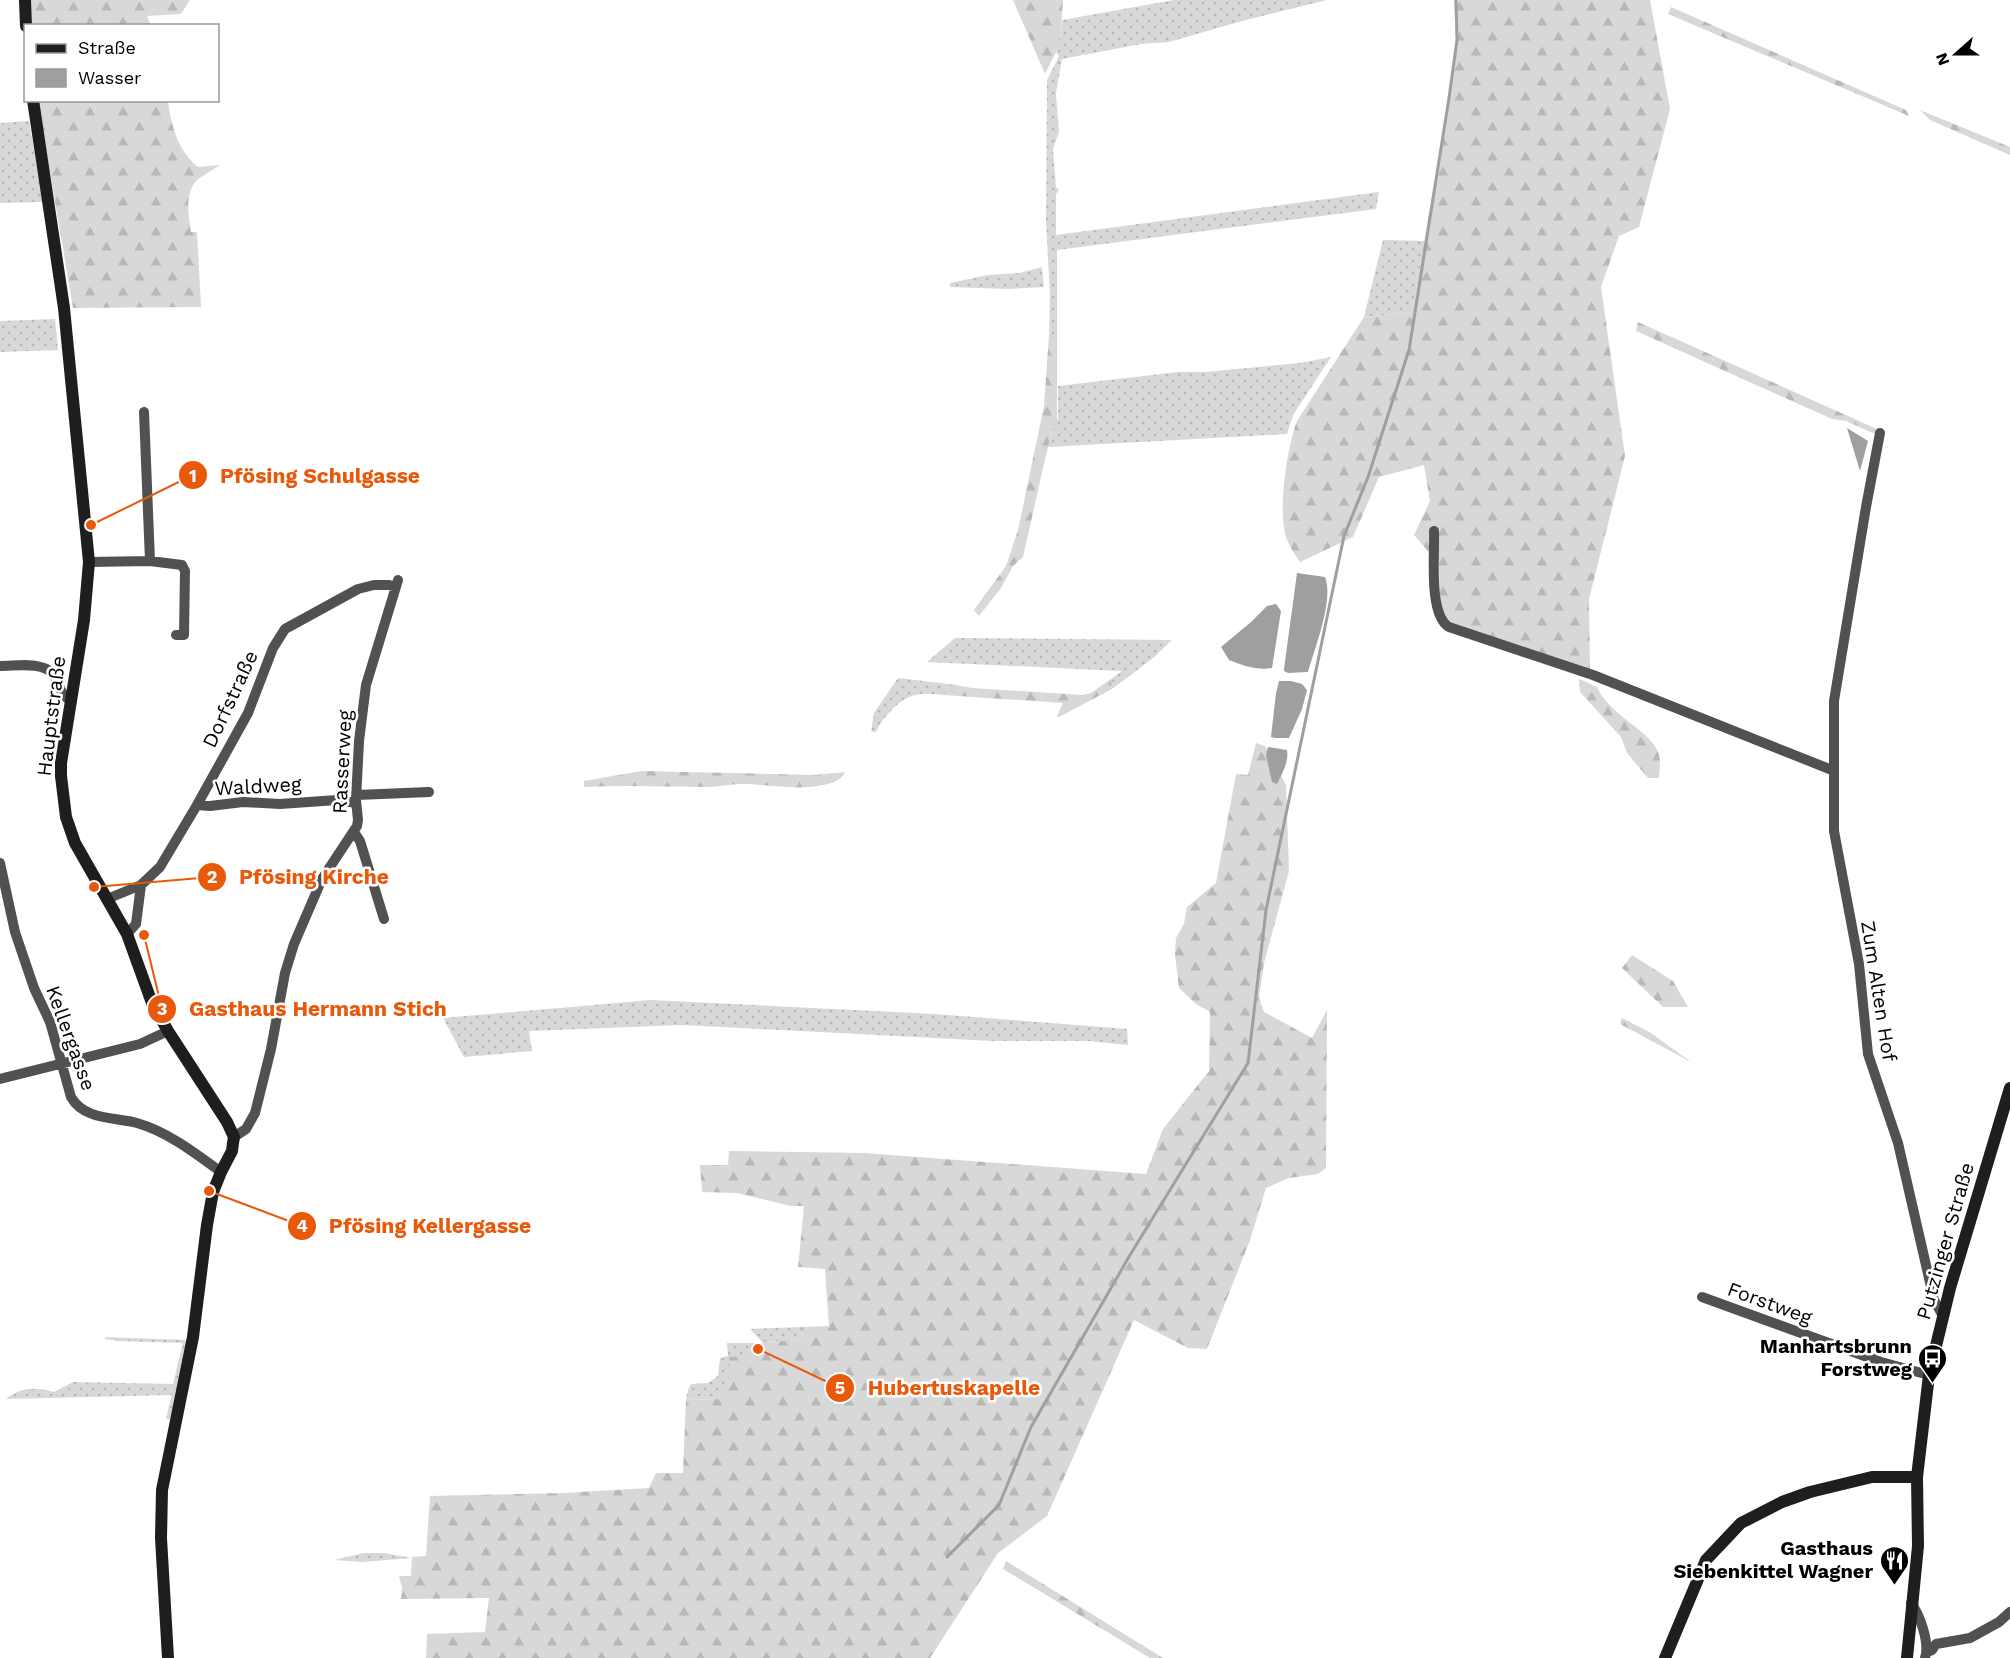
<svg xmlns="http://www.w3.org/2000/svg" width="2010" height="1658" font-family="'Work Sans',sans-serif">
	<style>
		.grass { fill: url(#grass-dots) }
		.forest { fill: url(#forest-firs) }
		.water { fill: #9f9f9f }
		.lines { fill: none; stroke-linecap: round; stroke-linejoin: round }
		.stream { stroke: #9f9f9f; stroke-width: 3 }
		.street { stroke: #515151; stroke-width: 10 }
		.secondary { stroke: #1e1e1e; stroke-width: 12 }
		.labels { text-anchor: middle; stroke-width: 5; stroke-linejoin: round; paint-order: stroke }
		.street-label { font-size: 20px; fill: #000; stroke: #fff }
		.poi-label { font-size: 20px; font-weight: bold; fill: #000; stroke: #fff; text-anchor: end }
		.leader { fill: none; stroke: #e8590c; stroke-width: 2 }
		.callout-dot { fill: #e8590c; stroke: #fff; stroke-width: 2 }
		.mark-label { font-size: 18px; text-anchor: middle; font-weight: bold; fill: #fff }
		.callout-label { font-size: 21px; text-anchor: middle; font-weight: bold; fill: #e8590c; stroke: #fff; stroke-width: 5; stroke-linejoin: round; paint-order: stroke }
	</style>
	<defs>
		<pattern id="grass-dots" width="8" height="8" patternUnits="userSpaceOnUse" patternTransform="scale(1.5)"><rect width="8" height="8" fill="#d8d8d8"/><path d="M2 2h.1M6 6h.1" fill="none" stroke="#b8b8b8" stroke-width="1.8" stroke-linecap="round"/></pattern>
		<pattern id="forest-firs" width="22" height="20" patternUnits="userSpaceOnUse" patternTransform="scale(1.5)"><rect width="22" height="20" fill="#d8d8d8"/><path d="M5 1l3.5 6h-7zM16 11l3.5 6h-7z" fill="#b8b8b8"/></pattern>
	</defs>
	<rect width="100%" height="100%" fill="#fff"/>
	<path class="grass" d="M1174 0H1327L1242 21 1169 42 1141 44 1062 59 1056 93 1059 132 1053 149 1056 187 1059 190 1056 194V235L1379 192 1376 209 1057 250V335H1049L1050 294 1046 221 1047 80 1059 56 1056 52 1060 44 1062 20Z
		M29 121 43 202 0 203V123Z
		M1383 240 1425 241 1412 312 1364 317Z
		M1042 267 1044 287 1009 289 950 287V283L988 275 1019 273Z
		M55 319 58 350 0 352V321Z
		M1331 357 1293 415 1287 434 1048 447 1052 431 1058 418V386L1178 372H1205L1300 363Z
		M955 638 1172 640 1153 658 1112 689 1111 679 1122 671 927 662Z
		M898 678 949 684 944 695C933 694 920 692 909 697 897 702 881 720 876 732L871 731 874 713Z
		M651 1000 935 1014 1127 1029 1128 1045 1088 1041H993L683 1025 529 1031 532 1051 464 1057 443 1018Z
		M801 1327 804 1340 762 1342 750 1329Z
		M106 1337 185 1340 187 1344 172 1415 169 1420 166 1418 172 1395 6 1399C21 1387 36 1387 54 1392L73 1382 173 1384 183 1343 119 1341 105 1339Z
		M727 1343H755L764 1355 718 1399 686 1400 688 1390 691 1384 708 1383 718 1376 720 1358 728 1356Z
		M364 1553H384L412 1558 362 1562 334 1560Z"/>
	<path class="forest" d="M30 0H190L181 14 147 16 151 26 31 25Z
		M1013 0H1063L1060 44 1045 74Z
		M1454 0H1650L1670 109 1639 227 1619 236 1601 287 1625 456 1589 599 1590 670 1452 623 1440 611 1439 564 1414 535 1430 501 1424 465 1379 477 1353 537 1300 562C1296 556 1291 549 1288 542 1276 517 1287 447 1297 421L1364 317 1412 312 1447 108 1456 41Z
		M1671 7 1906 110 1909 116 1668 14Z
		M38 101H168C171 125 178 151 198 167L220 165C212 171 198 177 193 185 185 199 189 217 191 232H197L201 307 73 308Z
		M1920 110 2010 147V155L1930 120Z
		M1638 322 1877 429 1875 434 1846 421 1832 419 1636 331Z
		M1049 335H1057V423L1052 431 1046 455 1023 557 1013 566 1001 588 979 616 974 610 1006 566 1018 530 1044 406Z
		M1111 679 1112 689 1059 717 1057 716 1063 703 944 695 949 684 972 688 1082 695 1091 693Z
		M1579 679 1597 687C1608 715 1655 733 1659 755 1661 762 1659 771 1659 778H1648L1627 753 1621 737 1580 692Z
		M1256 743 1265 746 1286 785 1289 871 1264 963 1259 998 1264 1012 1312 1038 1327 1010 1326 1168 1318 1174 1289 1178 1266 1188 1250 1240 1207 1349 1188 1348 1134 1320 1047 1516 998 1553 930 1658H426L427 1634 485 1632 489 1598 401 1599 402 1587 399 1576H411L412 1557 426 1556 430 1496 563 1493 649 1488 656 1473H683L686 1400 718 1399 728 1388 729 1357 764 1355 762 1342 804 1340 801 1327 829 1326 825 1269 798 1267 804 1206H791L737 1193 702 1192 700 1165H728L729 1151 864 1153 1146 1174 1163 1129 1209 1071 1210 1012 1196 1004 1179 988 1175 955 1176 938 1184 924 1187 907 1216 883 1236 774 1248 775Z
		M641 771 815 775 845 772C841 782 828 784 818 786 792 790 767 784 740 784 730 784 719 787 708 787 667 787 626 785 584 787V781Z
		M1632 955 1673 981 1688 1007H1663L1622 968Z
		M1622 1018 1651 1033 1691 1062 1620 1024Z
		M1006 1561 1163 1658H1150L1003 1569Z"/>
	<path class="water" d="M1847 428 1868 441 1860 471Z
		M1297 573 1325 577C1334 600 1315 647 1308 672L1288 673 1284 671V669Z
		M1276 604 1281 611 1272 668C1258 671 1241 665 1229 660L1221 647 1251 622 1267 606Z
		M1279 681H1291L1302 684 1307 690 1302 709 1289 738H1275L1271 737 1276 693Z
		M1268 747 1287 750C1289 762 1282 774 1277 784L1272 782 1266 755Z"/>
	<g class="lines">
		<path class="stream" d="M947 1557 999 1505 1031 1427 1130 1255 1248 1063 1266 910 1344 536 1368 477 1409 350 1449 98 1457 40 1456 0"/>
		<path class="street" d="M144 412 150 561
			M1880 433 1866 507 1834 701V831L1859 964 1868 1054 1898 1143 1934 1300 1943 1316
			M1434 531C1435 554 1428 614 1449 627L1593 675 1832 770
			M89 562 150 561 182 565 185 571 184 635H176
			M0 666C14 666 31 663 44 668 60 673 57 696 71 700
			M357 795 429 792
			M197 805 210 806 243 802 280 804 337 800 356 803
			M354 832 360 841 384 919
			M0 863 15 932 34 988 50 1022 71 1097C84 1120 114 1117 137 1123 168 1132 195 1153 221 1172
			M107 899 141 885 160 867 197 805 248 713 273 648 285 629 358 589 374 585H389L396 587
			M127 934 136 924 141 885
			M0 1079 140 1044 168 1031
			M234 1137 246 1129 255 1113 271 1049 285 973 294 944 322 879 357 826 358 820 356 800 359 741 366 685 398 580
			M1702 1297 1881 1362 1929 1375
			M1911 1603C1920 1615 1930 1643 1925 1658
			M1927 1652 1932 1650 1936 1644 1970 1638 1999 1622 2010 1612"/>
		<path class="secondary" d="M25 0 26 26
			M33 100 64 308 89 562 84 620 61 763V776L66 817 75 843 127 934 152 1003 168 1031 227 1122 234 1137 233 1143 232 1151 221 1172 213 1192 207 1225 193 1337 162 1490 161 1538 168 1658
			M1665 1658 1706 1560 1741 1523 1782 1502 1810 1492 1872 1477H1917
			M1907 1658 1918 1546 1917 1477 1929 1375 1950 1288 2010 1088"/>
	</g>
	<defs>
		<symbol id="bus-pin" viewBox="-11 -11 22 30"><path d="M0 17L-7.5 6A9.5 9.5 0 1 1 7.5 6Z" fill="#000" stroke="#fff"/><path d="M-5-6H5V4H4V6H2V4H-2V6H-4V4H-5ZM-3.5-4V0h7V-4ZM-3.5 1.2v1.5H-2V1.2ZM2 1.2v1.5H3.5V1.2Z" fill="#fff"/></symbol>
		<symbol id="restaurant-pin" viewBox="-11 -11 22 30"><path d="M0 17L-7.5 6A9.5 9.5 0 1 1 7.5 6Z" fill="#000" stroke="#fff"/><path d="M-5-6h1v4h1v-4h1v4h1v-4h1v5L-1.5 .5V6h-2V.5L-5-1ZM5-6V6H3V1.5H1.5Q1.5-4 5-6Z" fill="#fff"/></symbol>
	</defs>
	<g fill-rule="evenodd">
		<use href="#bus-pin" x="1916" y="1342" width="33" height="45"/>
		<use href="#restaurant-pin" x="1878" y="1544" width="33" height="45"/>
	</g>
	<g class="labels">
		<g class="street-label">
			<text transform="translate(230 699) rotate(-65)" y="7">Dorfstraße</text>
			<text transform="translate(51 716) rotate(-83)" y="7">Hauptstraße</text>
			<text transform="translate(342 762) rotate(-87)" y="7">Rasserweg</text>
			<text transform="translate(258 786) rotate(-3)" y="7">Waldweg</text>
			<text transform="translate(1879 991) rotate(81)" y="7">Zum Alten Hof</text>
			<text transform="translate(71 1038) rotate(70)" y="7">Kellergasse</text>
			<text transform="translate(1945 1241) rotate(-74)" y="7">Putzinger Straße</text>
			<text transform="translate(1770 1303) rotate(20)" y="7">Forstweg</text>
		</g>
		<g class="poi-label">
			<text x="1912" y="1353">Manhartsbrunn<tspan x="1912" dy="23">Forstweg</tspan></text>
			<text x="1873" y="1555">Gasthaus<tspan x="1873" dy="23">Siebenkittel Wagner</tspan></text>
		</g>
	</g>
	<path class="leader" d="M91 525L193 475M94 887L212 877M144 935L162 1009M209 1191L302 1226M758 1349L840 1388"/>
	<g class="callout-dot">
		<circle cx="91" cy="525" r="6"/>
		<circle cx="94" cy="887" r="6"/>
		<circle cx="144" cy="935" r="6"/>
		<circle cx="209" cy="1191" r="6"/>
		<circle cx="758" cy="1349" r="6"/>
		<circle cx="193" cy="475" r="15"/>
		<circle cx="212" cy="877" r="15"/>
		<circle cx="162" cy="1009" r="15"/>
		<circle cx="302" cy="1226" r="15"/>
		<circle cx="840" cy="1388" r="15"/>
	</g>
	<g class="mark-label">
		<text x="193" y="482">1</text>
		<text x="212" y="883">2</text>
		<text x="162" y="1015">3</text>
		<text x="302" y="1232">4</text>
		<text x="840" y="1394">5</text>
	</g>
	<g class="callout-label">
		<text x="320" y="483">Pfösing Schulgasse</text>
		<text x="314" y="884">Pfösing Kirche</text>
		<text x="318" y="1016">Gasthaus Hermann Stich</text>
		<text x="430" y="1233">Pfösing Kellergasse</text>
		<text x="954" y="1395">Hubertuskapelle</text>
	</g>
	<rect x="24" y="24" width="195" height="78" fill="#ffffff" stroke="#999999" stroke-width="1.5"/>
	<rect x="36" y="44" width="30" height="9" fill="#1e1e1e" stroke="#999999" stroke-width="1.5"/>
	<text x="78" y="54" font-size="18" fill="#000000">Straße</text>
	<rect x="36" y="69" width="30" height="18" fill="#9f9f9f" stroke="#999999" stroke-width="1.5"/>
	<text x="78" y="84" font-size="18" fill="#000000">Wasser</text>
	<g transform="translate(1956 54) rotate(249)" stroke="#ffffff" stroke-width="4.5" paint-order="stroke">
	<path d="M0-4.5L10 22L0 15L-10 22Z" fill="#000000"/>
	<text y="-9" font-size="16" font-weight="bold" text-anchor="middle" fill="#000000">N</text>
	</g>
</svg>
